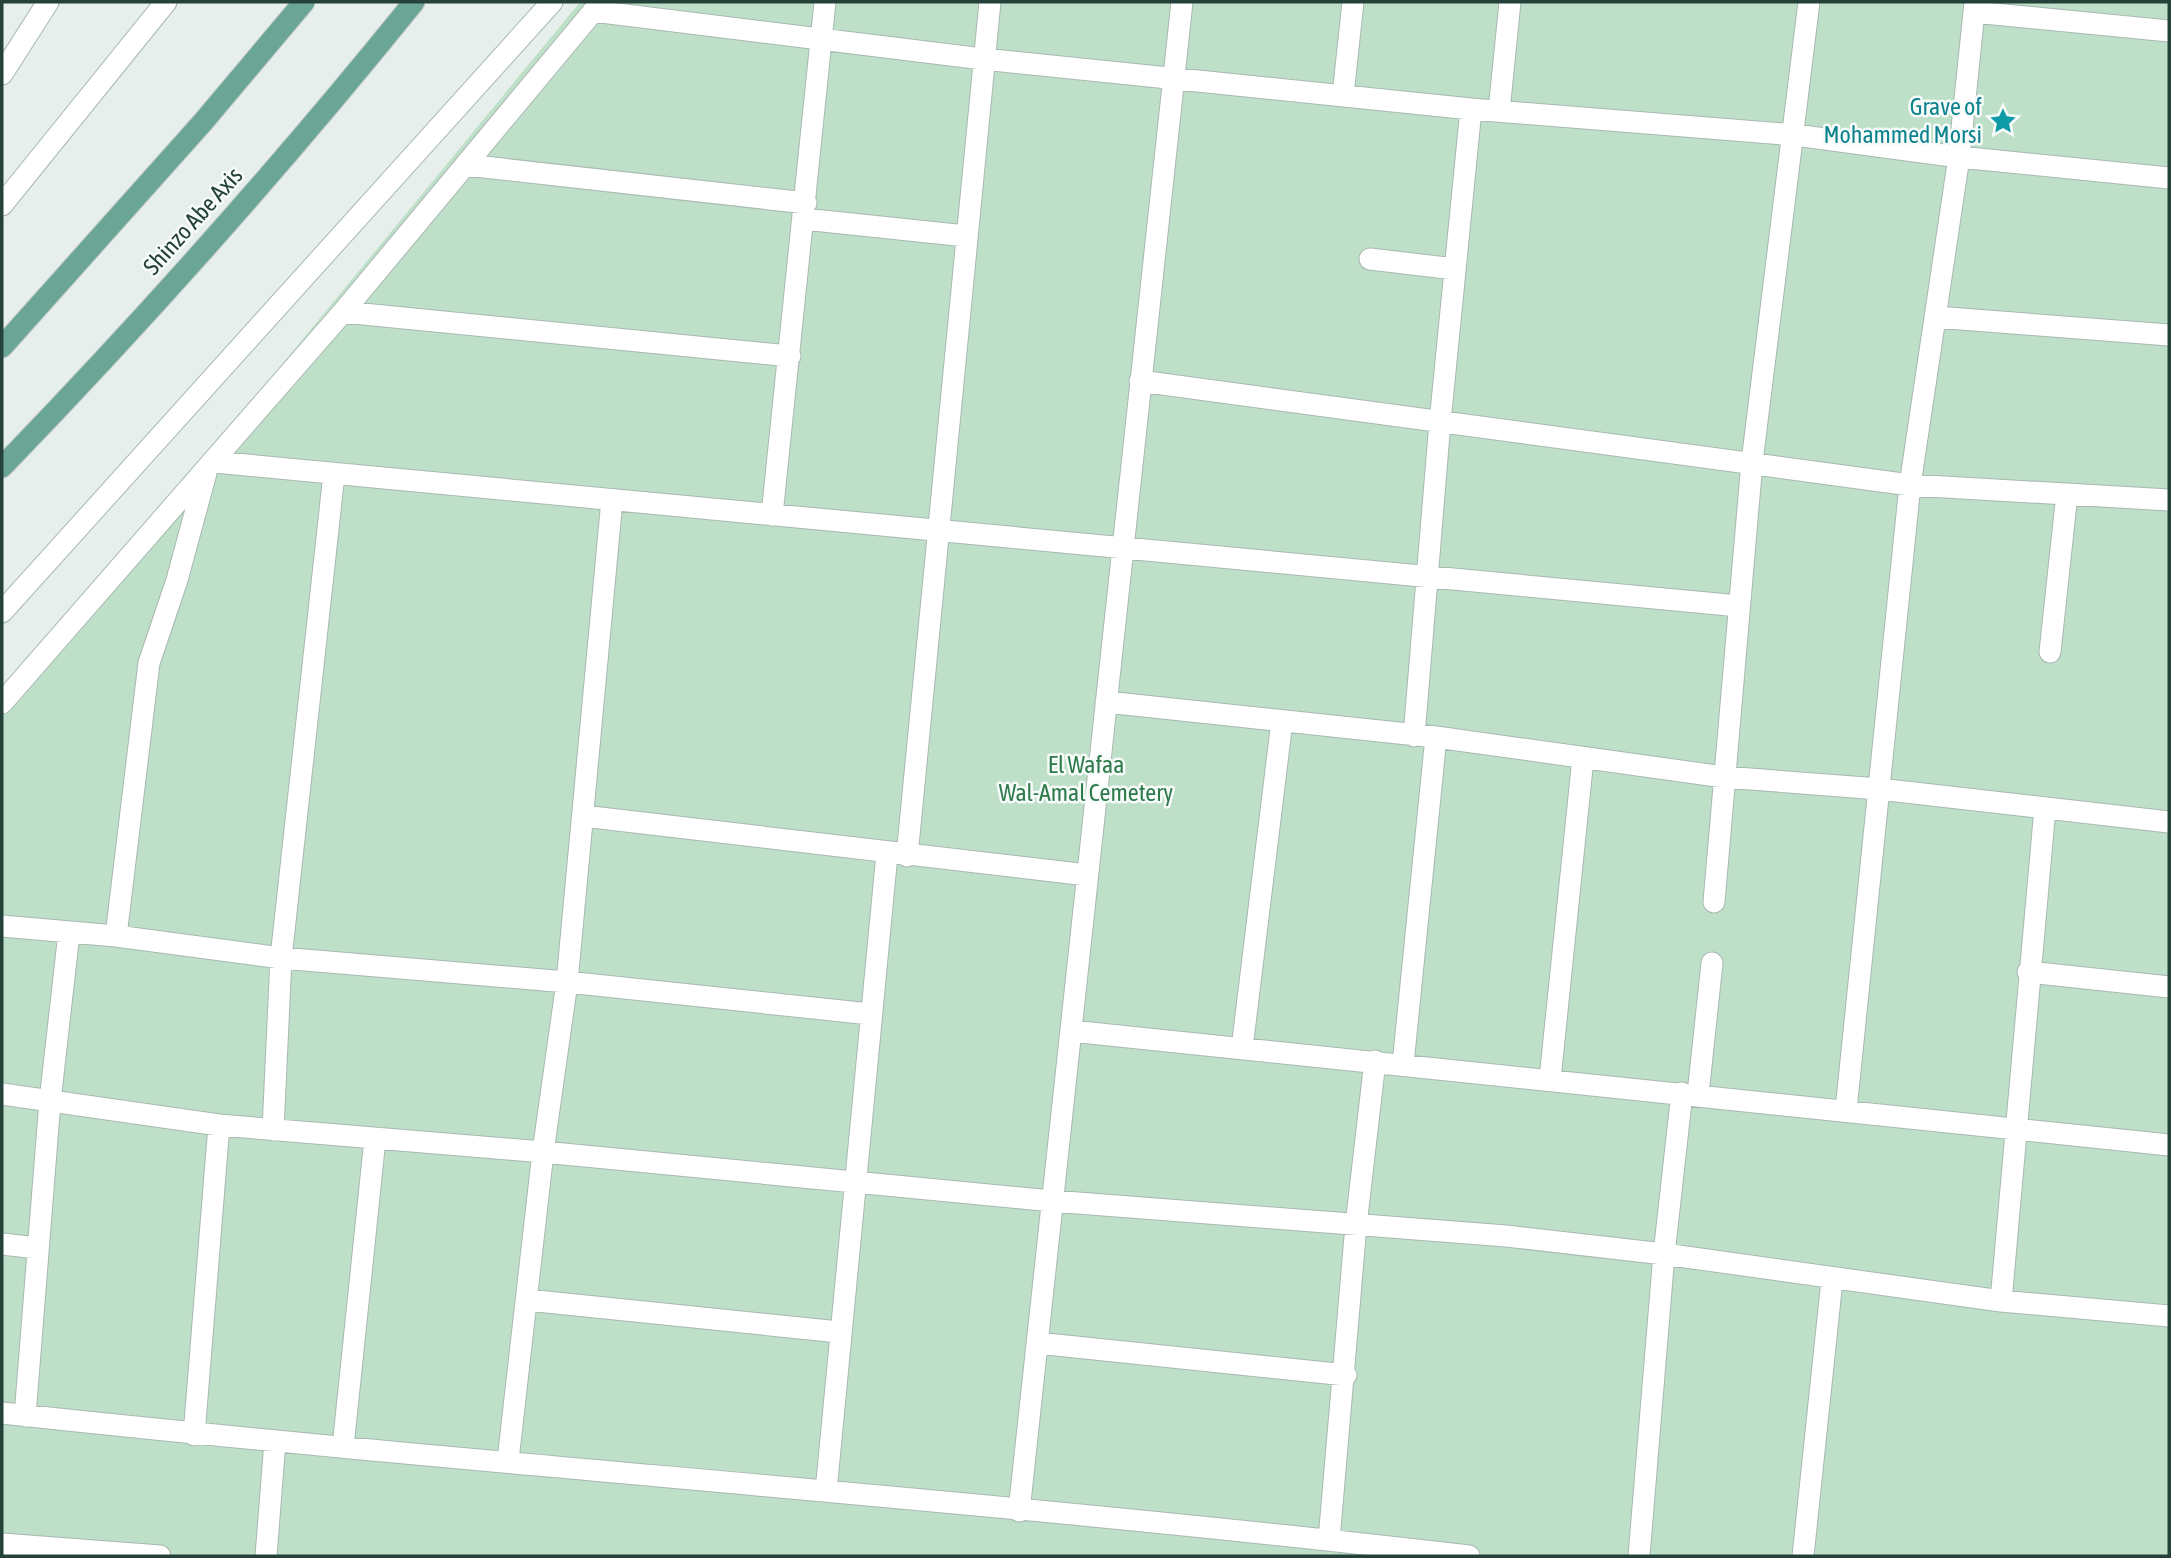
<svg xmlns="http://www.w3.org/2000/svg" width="2171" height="1558" font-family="'Asap Condensed',sans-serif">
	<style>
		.green { fill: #bfe0c8 }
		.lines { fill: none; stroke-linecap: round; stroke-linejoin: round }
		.service-casing { stroke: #a8b8b2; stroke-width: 23 }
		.tertiary-casing { stroke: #a8b8b2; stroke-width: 23 }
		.primary-casing { stroke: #c2cac8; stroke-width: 23 }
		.service { stroke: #fff; stroke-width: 21 }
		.tertiary { stroke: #fff; stroke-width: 21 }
		.primary { stroke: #6aa596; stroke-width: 21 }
		.labels { text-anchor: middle; stroke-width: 5; stroke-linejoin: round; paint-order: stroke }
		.culture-label { font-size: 24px; fill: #0d838f; stroke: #f7fbf9; text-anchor: end }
		.street-label { font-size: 24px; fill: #24423a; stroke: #f7fbf9 }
		.park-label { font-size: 24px; fill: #2d7a4b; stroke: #f7fbf9 }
	</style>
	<rect width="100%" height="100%" fill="#e6efeb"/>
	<path class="green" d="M580 2H2169V1556H2V705Z"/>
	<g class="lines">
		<defs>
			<path id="service" d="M593 11 983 59 1471 109 1795 135 1959 157 2169 178
				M1974 12 2169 31
				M2 74 48 2
				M1343 95 1353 2
				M1499 111 1510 2
				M466 165 806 203
				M804 219 966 236
				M1370 259 1455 269
				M343 312 790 356
				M1935 317 2169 335
				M1140 381 1910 485 2169 500
				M215 462 1739 606
				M772 515 825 2
				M2050 652 2067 494
				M1106 702 1436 737 1724 777 1879 789 2169 822
				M2 703 343 312 601 2
				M1414 736 1440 422 1471 109
				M583 816 1087 875
				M907 856 990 2
				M1714 902 1752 462 1809 2
				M2 926 116 936 281 958 567 982 870 1014
				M116 936 149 663 177 580 206 473
				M2028 972 2169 987
				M1071 1031 2169 1145
				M1242 1048 1282 721
				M1403 1064 1436 737
				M1550 1079 1583 758
				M2 1094 219 1125 543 1152 1052 1201 1506 1236 1664 1254 2001 1301 2169 1316
				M1698 1094 1712 963
				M1846 1110 1910 485 1959 157 1975 2
				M273 1130 281 958 334 474
				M2 1244 37 1248
				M527 1300 839 1332
				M2001 1301 2045 808
				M1037 1343 1346 1375
				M2 1413C490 1466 981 1499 1469 1556
				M25 1416 50 1101 69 933
				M194 1435 219 1125
				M343 1447 375 1139
				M508 1460 543 1152 567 982 612 500
				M826 1491 887 854
				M1019 1511 1182 2
				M1329 1540 1356 1225 1375 1061
				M2 1544 160 1556
				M266 1556 275 1441
				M1639 1556 1664 1254 1682 1093
				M1803 1556 1832 1280"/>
			<path id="tertiary" d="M2 205 166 2
				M2 612 552 2"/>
			<path id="primary" d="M2 347 203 122 304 2
				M2 467C146 318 284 163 414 2"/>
		</defs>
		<use href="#service" class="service-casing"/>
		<use href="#tertiary" class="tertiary-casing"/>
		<use href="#primary" class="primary-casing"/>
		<use href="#service" class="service"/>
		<use href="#tertiary" class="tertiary"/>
		<use href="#primary" class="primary"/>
	</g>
	<defs>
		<symbol id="sight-bare" viewBox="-9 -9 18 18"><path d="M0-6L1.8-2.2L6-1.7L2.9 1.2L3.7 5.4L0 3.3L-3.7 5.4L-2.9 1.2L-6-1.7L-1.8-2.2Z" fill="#0f9aa8" stroke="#f7fbf9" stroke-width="2.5" paint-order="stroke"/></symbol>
	</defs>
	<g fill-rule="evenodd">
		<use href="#sight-bare" x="1984" y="102" width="38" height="38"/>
	</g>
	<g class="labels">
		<g class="culture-label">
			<text x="1982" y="115">Grave of<tspan x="1982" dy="28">Mohammed Morsi</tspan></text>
		</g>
		<g class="street-label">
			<text transform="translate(193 221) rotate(-48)" y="8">Shinzo Abe Axis</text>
		</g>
		<g class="park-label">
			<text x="1086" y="773">El Wafaa<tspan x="1086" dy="28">Wal-Amal Cemetery</tspan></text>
		</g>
	</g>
	<rect width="2171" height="1558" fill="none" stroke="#24423a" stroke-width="7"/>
</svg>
